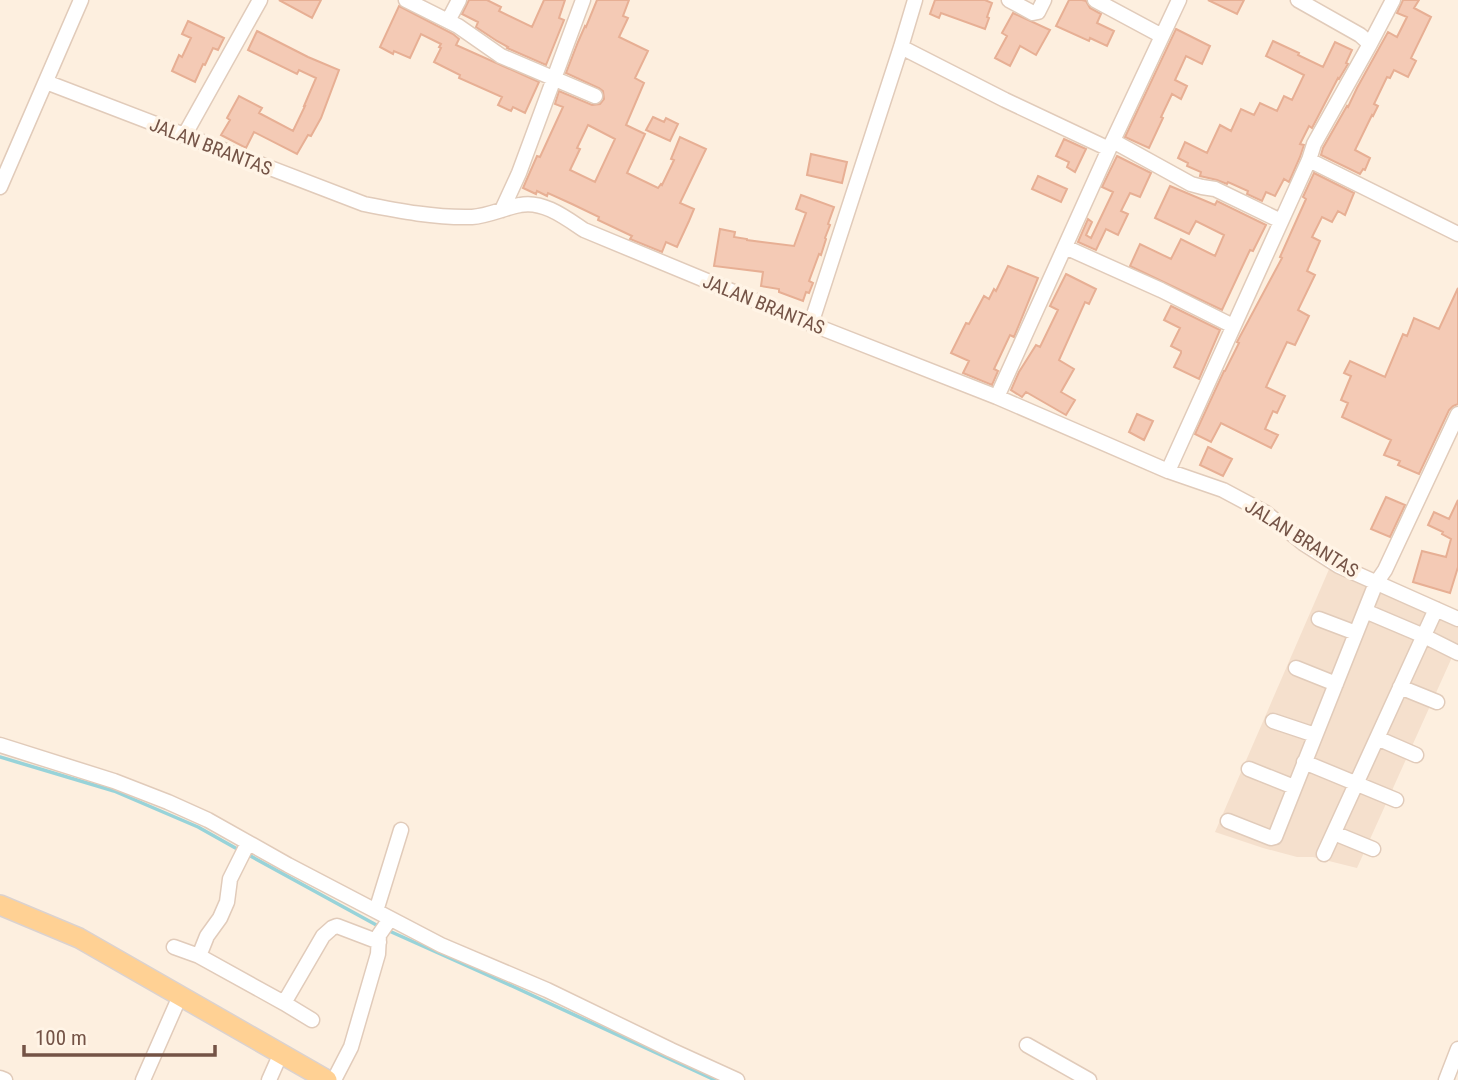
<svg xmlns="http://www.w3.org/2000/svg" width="1458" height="1080" font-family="'Roboto Condensed',sans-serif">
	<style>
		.residential { fill: #f5e0cd }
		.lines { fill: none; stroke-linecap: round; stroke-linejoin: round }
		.stream { stroke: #98d3d9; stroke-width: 3.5 }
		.building { fill: #f4cab5; stroke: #e7af94; stroke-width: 2; fill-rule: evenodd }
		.minor-casing { stroke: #e1cbba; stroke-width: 17 }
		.major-casing { stroke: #dbd2cf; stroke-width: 22 }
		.minor { stroke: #fff; stroke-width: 14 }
		.major { stroke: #ffd194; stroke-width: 19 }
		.labels { text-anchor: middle; stroke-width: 7; stroke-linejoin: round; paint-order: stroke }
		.street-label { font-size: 19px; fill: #745346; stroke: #fff4e6 }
	</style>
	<rect width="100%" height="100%" fill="#fdefdf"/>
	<path class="residential" d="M1330 567 1458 624V644L1357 868 1313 857H1297L1263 848 1215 832Z"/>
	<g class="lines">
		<path class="stream" d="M0 757 114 791 198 827 239 850
			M245 853 380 927
			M387 930 512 986 715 1080"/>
	</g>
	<path class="building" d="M279 0H321L312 18Z
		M469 0H487L501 7 499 11 532 27 544 0H565L559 18 564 20 546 65 507 48 508 47 497 41 476 27 478 22 462 14Z
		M597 0H629L623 16 628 18 619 37 648 51 635 78 644 83 626 125 645 134 627 173 658 188 661 184 662 185 674 160 671 159 680 137 706 149 680 203 694 209 689 221 677 247 666 242 662 252 630 239 632 236 598 220 599 217 572 204 548 193 547 196 537 191 536 194 523 188 537 156 540 157 563 107 555 104 559 91 592 105 600 104 604 99 603 91 599 88 566 73 578 42 585 26 586 27ZM588 125 615 139 595 182 570 170 580 149 577 148Z
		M935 0H985L992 3 987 17 989 18 985 29 941 13 939 18 930 14Z
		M1069 0H1082L1086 1 1090 8 1101 14 1097 23 1114 31 1107 46 1090 38 1089 41 1056 26Z
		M1208 0H1244L1237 14Z
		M1403 0H1419L1414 8 1431 17 1411 58 1416 61 1408 77 1394 70 1390 78 1387 77 1374 104 1378 106 1373 116 1372 115 1355 150 1370 158 1365 170 1363 169 1360 174 1321 155 1323 148 1347 106 1348 107 1357 88 1388 32 1397 37 1407 17 1397 13Z
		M399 6 453 34 459 39 456 45 539 82 525 113 513 107 511 111 498 105 502 97 459 78 460 75 434 62 441 48 439 47 441 44 421 34 410 58 394 51 393 54 380 47Z
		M1013 13 1050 30 1036 55 1020 46 1010 66 995 58 1007 36 1002 33Z
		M188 21 224 38 218 50 213 48 205 65 203 64 195 82 172 71 179 55 182 57 191 38 182 34Z
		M1176 29 1210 46 1202 64 1186 56 1175 80 1187 86 1181 99 1172 94 1161 117 1163 118 1149 148 1125 137Z
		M257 31 308 57 339 70 321 118 311 136 308 135 297 154 254 132 246 148 221 135 230 120 227 118 239 96 262 108 259 113 293 131 305 106H304L316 78 299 70 297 74 248 50Z
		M1273 41 1299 53 1298 55 1323 67 1335 42 1352 50 1346 63 1348 64 1339 79 1338 78 1312 128 1309 126 1300 144 1304 145 1300 157 1289 182 1284 179 1275 196 1266 192 1262 201 1247 194 1248 191 1228 182 1227 184 1217 180 1200 176 1201 172 1187 166 1188 163 1178 158 1185 142 1207 153 1220 125 1231 131 1241 109 1254 115 1260 103 1277 111 1284 96 1292 100 1304 75 1266 56Z
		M653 117 664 122 666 118 678 124 670 141 646 130Z
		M1064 139 1086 149 1075 172 1067 167 1069 162 1056 156Z
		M811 154 847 162 842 183 807 175Z
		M1117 156 1151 173 1140 197 1130 193 1121 211 1128 214 1118 235 1106 229 1096 250 1078 242 1088 219 1092 222 1086 235 1091 238 1113 192 1102 187Z
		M1314 173 1354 193 1345 215 1338 211 1332 222 1322 217 1312 237 1320 241 1307 271 1315 275 1298 310 1309 316 1295 345 1287 342 1266 387 1285 396 1277 413 1273 411 1265 429 1278 435 1271 448 1221 423 1211 442 1195 434 1224 371H1225L1239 343 1237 342 1282 258 1280 257 1306 199 1303 197Z
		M1038 176 1067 189 1061 202 1032 189Z
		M1170 186 1215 205 1217 201 1266 225 1253 251 1250 250 1222 310 1130 266 1140 244 1171 259 1181 239 1215 256 1224 235 1196 221 1189 234 1155 218Z
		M801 195 834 207 828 224 830 225 825 238 826 239 821 255 819 254 809 281 813 283 809 293 806 292 803 301 779 292V289L761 286 763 272 714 266 720 229 735 232 734 237 747 239V240L794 246 806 213 796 209Z
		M1008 266 1038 278 1014 337 1010 335 994 369 998 371 992 385 963 373 969 361 951 353 966 323 969 324 984 296 989 299 994 289 996 291Z
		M1066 274 1096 289 1089 304 1085 302 1059 360 1074 369 1061 392 1075 400 1066 415 1026 392 1022 397 1011 390 1019 372 1036 345 1040 347 1058 310 1050 306Z
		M1458 288V404L1453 406 1449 410 1419 474 1398 465 1400 461 1384 455 1391 440 1342 417 1348 403 1341 400 1351 376 1344 373 1350 361 1385 377 1403 334 1407 336 1414 318 1439 329Z
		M1171 306 1220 330 1199 379 1174 367 1181 353V351L1171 346 1180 328 1164 320Z
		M1137 414 1153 421 1144 440 1129 432Z
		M1208 447 1232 459 1223 476 1200 465Z
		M1386 497 1405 505 1390 537 1371 529Z
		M1458 500V567L1450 593 1413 582 1422 551 1446 557 1451 539 1442 534 1443 532 1428 525 1434 512 1449 519Z"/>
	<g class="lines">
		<defs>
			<path id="minor" d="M406 0 458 26 501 56 595 96
				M1009 0 1033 13 1038 12 1044 0
				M1095 0 1162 36
				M448 21 459 0
				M1370 44 1393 0
				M901 47 1005 100 1109 149
				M46 82 364 204C399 211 436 218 472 217 488 216 504 208 520 205 543 200 566 218 584 230L811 324 997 397 1168 471 1223 490 1266 513 1303 543 1339 566 1458 619
				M184 136 260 0
				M1113 141 1191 184 1202 187 1215 189 1281 221
				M1309 160 1458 234
				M0 187 81 0
				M502 210 519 173 583 0
				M1065 247 1161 290 1233 326
				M811 324 901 47 915 0
				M997 397 1109 149 1179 0
				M1168 471 1309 160 1314 144 1370 44 1360 35 1298 0
				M1365 611 1424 636 1458 653
				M1319 619 1356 633
				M1296 668 1336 684
				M1400 687 1437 702
				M1273 721 1315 735
				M1377 738 1416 755
				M0 745 114 781 168 802 208 820 288 865 441 945 547 990 671 1050 737 1080
				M1304 762 1396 800
				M1249 769 1294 787
				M1228 821 1271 838 1275 837 1376 583 1385 570 1458 414
				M1334 833 1373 849
				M1324 854 1436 609
				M376 911 401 830
				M174 947 199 956 207 936 220 918 227 902 230 879 248 843
				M199 956 284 1003
				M312 1020 284 1003 323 936 332 928 337 926 379 942
				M1027 1045 1089 1080
				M0 1078 5 1080
				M143 1080 180 996
				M269 1080 281 1053
				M334 1080 351 1047 378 954 379 935 390 919
				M1446 1080 1458 1049"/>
			<path id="major" d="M0 905 79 938 327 1080"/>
		</defs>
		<use href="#minor" class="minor-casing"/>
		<use href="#major" class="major-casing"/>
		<use href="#minor" class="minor"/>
		<use href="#major" class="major"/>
	</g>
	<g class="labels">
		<g class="street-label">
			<text transform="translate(211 146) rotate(21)" y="7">JALAN BRANTAS</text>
			<text transform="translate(764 304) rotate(22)" y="7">JALAN BRANTAS</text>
			<text transform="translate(1302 538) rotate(32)" y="7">JALAN BRANTAS</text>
		</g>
	</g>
	<path d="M24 1045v10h191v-10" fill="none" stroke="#745346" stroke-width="3.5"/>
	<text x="35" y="1045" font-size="21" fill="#745346" stroke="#fff4e6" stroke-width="5" paint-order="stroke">100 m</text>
</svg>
